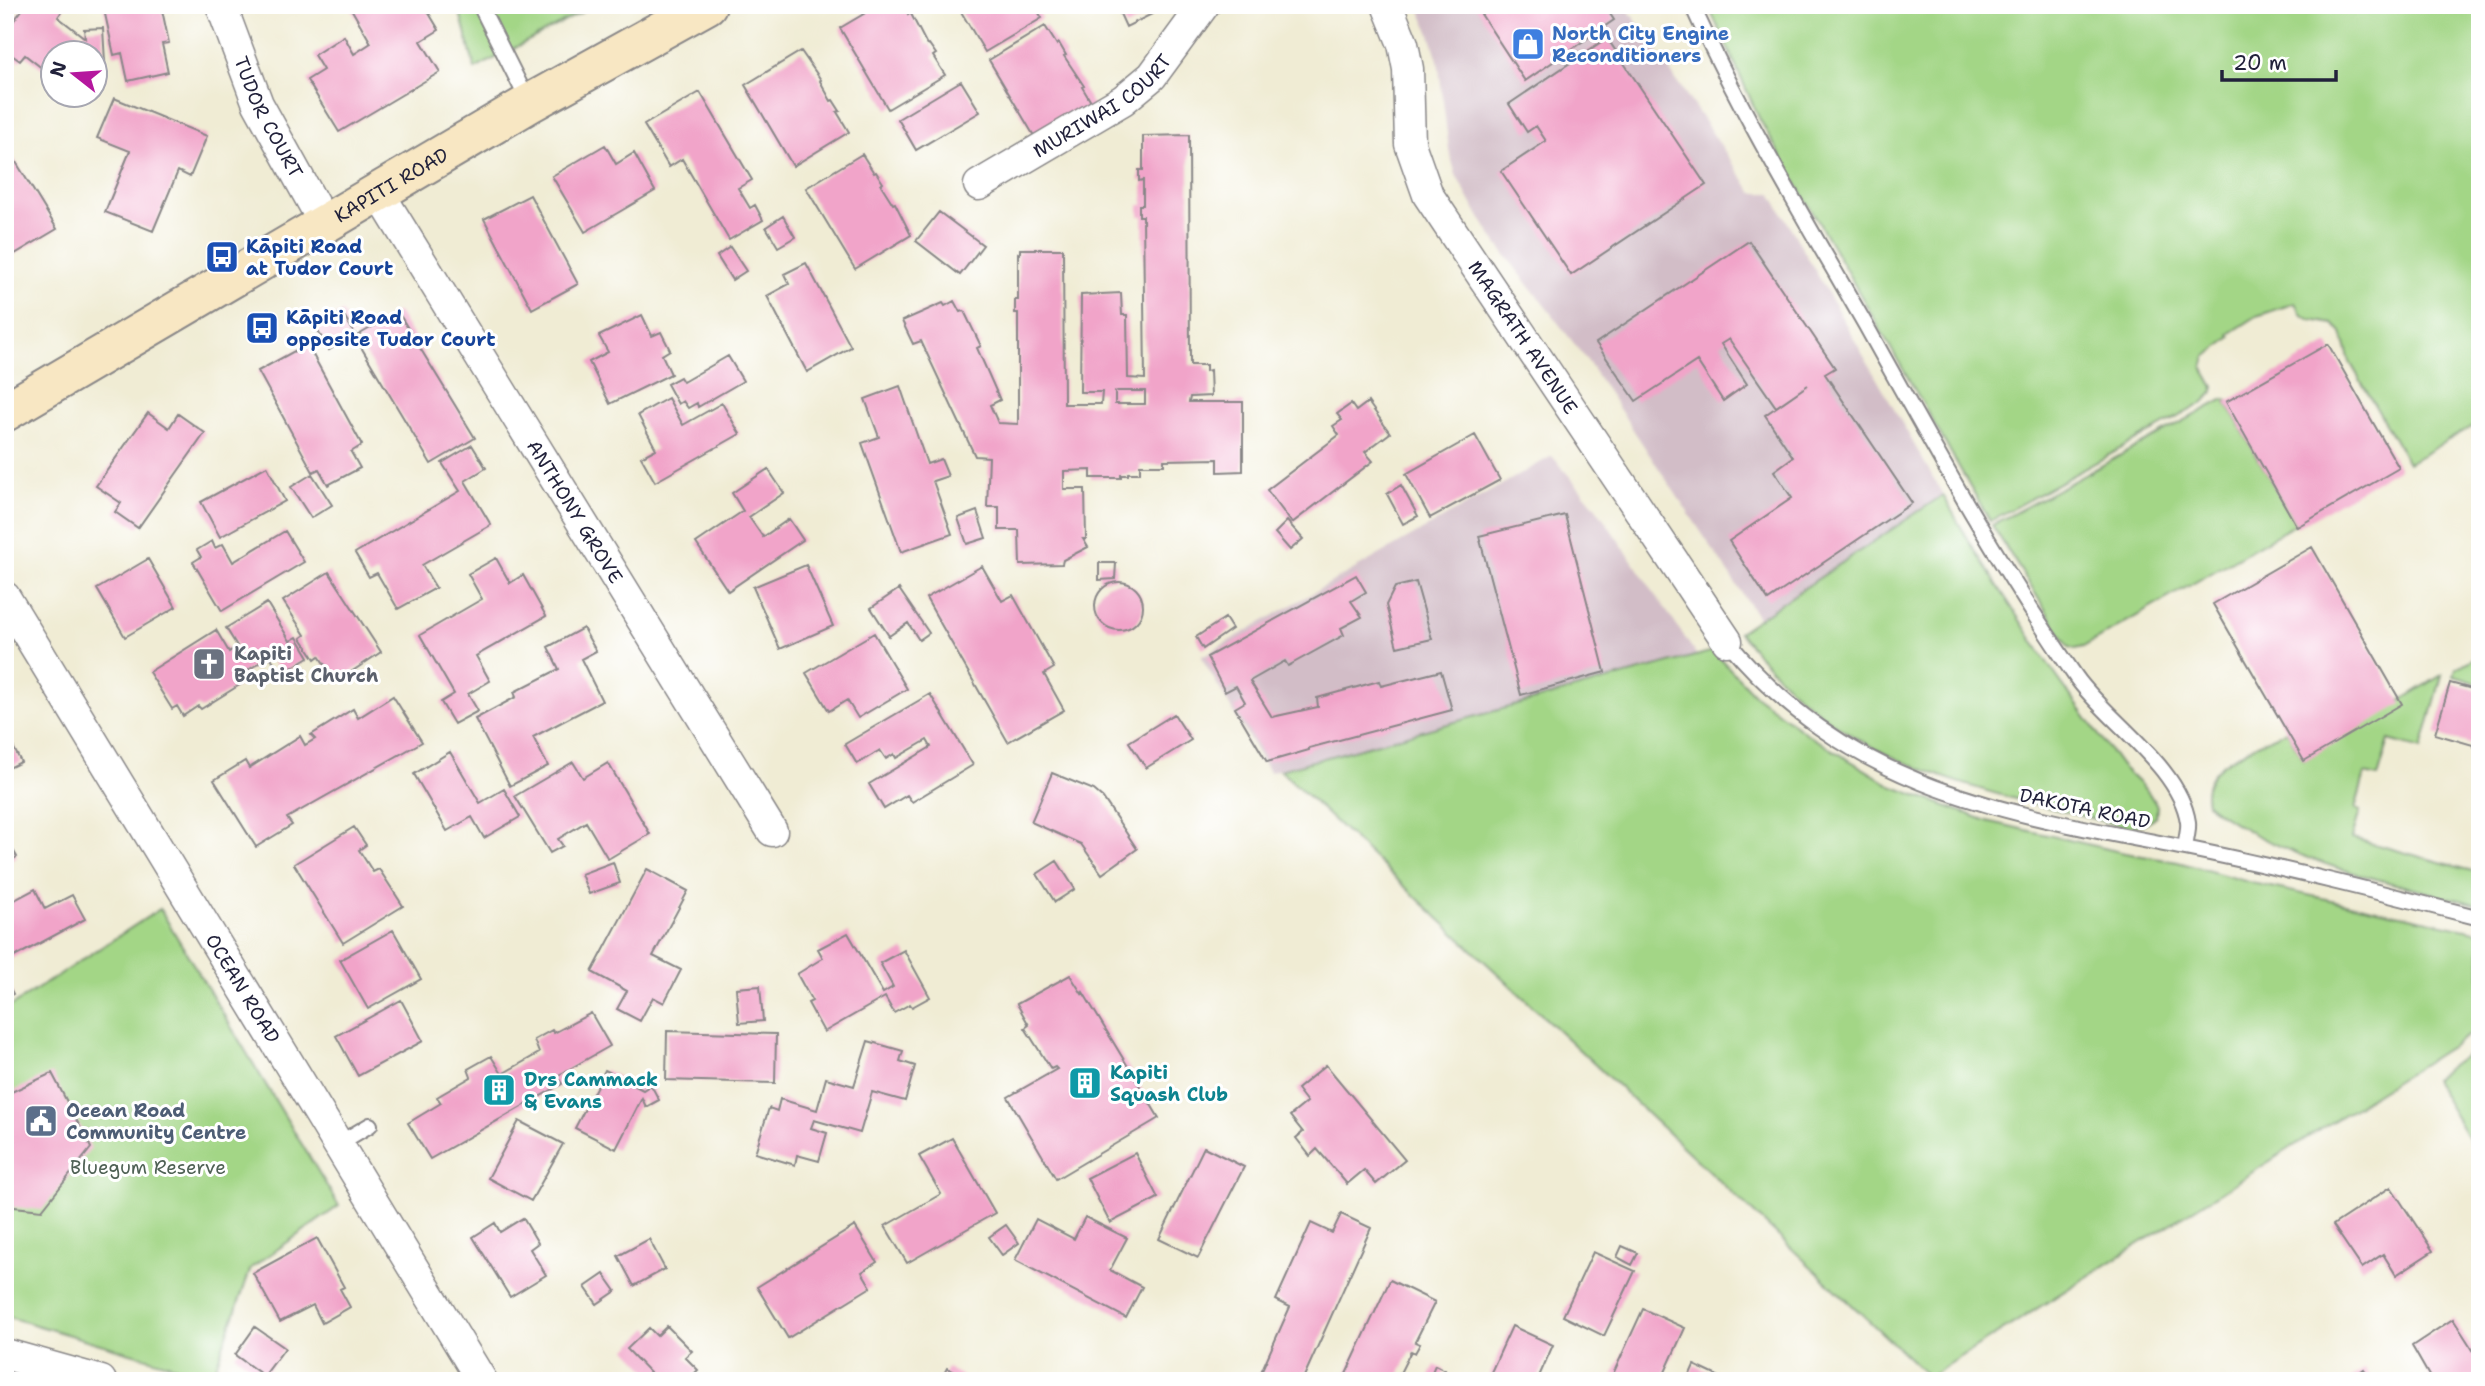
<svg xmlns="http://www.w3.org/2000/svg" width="2485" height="1386" font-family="'Shantell Sans',sans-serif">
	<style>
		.industrial { fill: #d2bdc7 }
		.green { fill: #a3d686; stroke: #627c60; stroke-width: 2 }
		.building { fill: #f1a4c9; fill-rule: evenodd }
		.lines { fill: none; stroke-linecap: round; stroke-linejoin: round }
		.lane-casing { stroke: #898788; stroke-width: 18 }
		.street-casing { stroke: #898788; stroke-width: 33 }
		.secondary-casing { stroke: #898788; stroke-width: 42 }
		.lane { stroke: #fff; stroke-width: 14 }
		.street { stroke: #fff; stroke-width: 30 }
		.secondary { stroke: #f8e7c3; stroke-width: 38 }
		.labels { text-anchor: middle; stroke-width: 6; stroke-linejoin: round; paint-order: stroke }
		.shop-label { font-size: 19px; font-weight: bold; fill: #366cbe; stroke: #fff; text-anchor: start }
		.street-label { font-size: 19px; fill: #22223b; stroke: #fff }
		.transit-label { font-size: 19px; font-weight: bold; fill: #164399; stroke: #fff; text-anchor: start }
		.worship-label { font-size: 19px; font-weight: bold; fill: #5b616d; stroke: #fff; text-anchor: start }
		.culture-label { font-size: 19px; font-weight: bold; fill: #0d838f; stroke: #fff; text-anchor: start }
		.service-label { font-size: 19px; font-weight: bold; fill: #4e5e75; stroke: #fff; text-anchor: start }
		.park-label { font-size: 19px; fill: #4f6155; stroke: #fff }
	</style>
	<rect width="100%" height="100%" fill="#fff"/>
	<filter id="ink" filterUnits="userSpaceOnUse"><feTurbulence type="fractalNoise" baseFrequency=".0143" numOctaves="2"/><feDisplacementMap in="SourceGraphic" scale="14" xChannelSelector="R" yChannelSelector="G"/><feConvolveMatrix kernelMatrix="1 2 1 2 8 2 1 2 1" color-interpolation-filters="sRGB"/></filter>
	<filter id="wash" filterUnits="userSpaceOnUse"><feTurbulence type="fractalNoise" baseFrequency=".00686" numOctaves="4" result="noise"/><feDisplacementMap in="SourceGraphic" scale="28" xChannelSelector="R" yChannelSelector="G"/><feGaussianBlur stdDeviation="1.57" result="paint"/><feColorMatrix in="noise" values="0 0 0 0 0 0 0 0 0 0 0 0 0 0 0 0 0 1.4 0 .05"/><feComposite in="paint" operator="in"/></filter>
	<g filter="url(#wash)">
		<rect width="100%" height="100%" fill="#f0ecd4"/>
		<path class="industrial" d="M1418 5H1625L1753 193H1771L1943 495 1759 619 1586 359 1497 244 1474 208 1456 175 1449 150 1438 60 1430 34Z
			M1552 456 1595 506 1698 657 1269 772 1201 657Z"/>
		<path class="green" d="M458 5H595L475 69Z
			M1708 5H2480V422L2408 463 2350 362 2342 333 2333 324 2311 320 2301 314 2295 303 2257 316 2229 334 2231 337 2206 357 2203 368 2214 387 2212 394 2203 403 1990 521 1760 120Z
			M2224 399 2229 400 2226 402 2296 524 2083 647 2075 649 2069 647 1992 525Z
			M1943 495 1967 538 2050 667 2121 766 2148 792 2157 806 2156 816C2144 827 2134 827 2118 825 2017 799 1895 776 1813 708 1785 686 1761 659 1739 632Z
			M1713 651 1756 696 1813 738 1894 787 1987 821 2125 853 2178 862 2252 883 2480 932V1028L1929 1377 1280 770Z
			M2480 655V684L2454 676 2456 668Z
			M2442 675 2422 749 2389 740 2378 777 2365 774 2355 809 2360 811 2352 838 2480 873 2479 905C2398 884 2310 868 2238 825 2227 818 2216 812 2207 803 2205 794 2206 785 2211 777 2221 760 2268 738 2287 731L2304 760Z
			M160 909 339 1206 251 1268 212 1377 5 1316V1010Z
			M2480 1045V1158L2433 1079Z"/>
		<g id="blocks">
			<path class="building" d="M26 5H66L58 17 85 38 84 29 103 28 106 79 94 80V52H52V76L25 55 20 61 5 50V32Z
				M103 5H161L169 43 162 44 168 72 128 81 122 53 114 55Z
				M349 5H424L439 30 421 41 440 72 339 132 307 80 323 70 314 55 344 36 354 54 371 43Z
				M879 5H903L908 14 910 12 927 45 929 44 936 54 933 56 945 75 888 109 840 28Z
				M957 5H1034L1042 18 985 52Z
				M1116 5H1170L1126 27Z
				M1475 5H1604L1614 20 1525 81Z
				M1045 26 1057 45 1059 43 1066 55 1064 56 1084 86 1082 87 1094 107 1037 141 989 60Z
				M1607 38 1706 185 1571 275 1501 171 1546 141 1536 126 1527 132 1509 104Z
				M801 51 821 80 820 81 831 101 833 100 840 111 837 112 849 132 793 166 745 85Z
				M961 81 980 112 916 150 898 119Z
				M700 92 752 180 738 188 750 208 755 205 763 220 729 240 682 159 669 167 644 125Z
				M114 98 207 136 190 177 178 171 153 231 105 212 130 151 97 138Z
				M1189 135 1190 365H1206V371L1210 370 1211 396 1190 397 1189 402H1243V471L1218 472V459L1164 460V465H1140V473H1128V475H1121V478H1091V470L1064 471V489H1085L1086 539H1083L1088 547 1063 560 1062 564 1020 565 1019 530H999V507H987L989 457 975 456 921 341 913 344 902 321 943 303 945 306 954 301 960 312 964 311 981 346 977 348 1000 400 990 405 998 423 1018 424V313H1015V300H1018V253L1020 254V249H1063L1064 404H1101L1102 392H1080L1081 295 1121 293 1122 315H1127L1128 378 1145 379 1143 216H1139V205H1143V180L1139 181V170H1143V136ZM1117 391H1145V404H1115V392Z
				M5 144 57 229 13 255 5 241Z
				M605 145 616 164 634 153 655 191 585 232 552 176Z
				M862 154 874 173 876 172 883 183 881 185 893 204 895 203 911 235 855 269 806 188Z
				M530 195 578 284 532 309 484 219Z
				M939 212 983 245 960 275 916 241Z
				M783 216 795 237 778 247 766 227Z
				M1749 241 1835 368 1825 374 1912 503 1768 600 1729 541 1792 498 1774 471 1793 457 1765 415 1808 385 1776 407 1729 339 1721 344 1747 384 1723 401 1697 361 1636 401 1596 343Z
				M730 247 746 271 732 280 717 256Z
				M806 263 851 347 807 372 767 296 789 284 784 274Z
				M342 312 355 334 329 350 316 328Z
				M398 312 475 438 431 464 355 337Z
				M642 315 652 336 661 332 670 350 662 355 671 374 610 404 589 362 608 352 599 336Z
				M307 344 362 445 351 452 360 468 328 485 319 469 313 472 258 371Z
				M2328 344 2399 468 2297 527 2226 402Z
				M728 356 743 381 698 407 697 403 688 408 683 401 678 404 667 384 680 377 683 382Z
				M900 386 927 464 941 459 948 476 933 481 952 534 901 552 862 443 879 437 865 399Z
				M668 398 683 425 722 403 740 434 655 482 641 457 656 449 638 415Z
				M1368 402 1390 433 1365 452 1373 461 1292 523 1267 490 1339 435 1333 426 1342 420 1337 414 1351 404 1356 411Z
				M148 413 169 428 178 414 205 433 138 528 115 512 121 503 96 486Z
				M1475 435 1500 480 1430 518 1406 474Z
				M472 445 486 468 465 481 491 525 422 565 436 588 398 609 377 573 369 577 355 553 460 491 442 463Z
				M267 466 285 501 220 537 201 502Z
				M768 469 784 493 749 517 763 537 789 519 803 540 728 591 696 543 743 511 732 493Z
				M312 474 332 505 311 518 291 487Z
				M1401 485 1418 516 1403 524 1387 494Z
				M977 511 986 538 967 544 958 518Z
				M1565 515 1605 672 1521 695 1479 536Z
				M1287 521 1303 539 1290 550 1275 533Z
				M285 531 304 562 222 611 193 562 201 557 197 550 212 541 215 548 223 544 233 562Z
				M2312 547 2402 704 2304 761 2213 604Z
				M496 558 510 583 523 575 546 616 476 656 490 681 468 694 478 711 454 724 441 702 454 694 420 635 482 599 468 574Z
				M148 559 176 607 125 637 97 589Z
				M1099 563H1116L1115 579 1099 580Z
				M806 565 833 626 780 649 753 587Z
				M982 566 1002 601 1013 595 1054 668 1044 674 1064 710 1008 742 926 598Z
				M329 572 381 652 336 682 319 656 315 659 301 638 305 635 283 601Z
				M1356 575 1366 592 1351 601 1362 617 1341 628 1344 635 1288 666 1285 661 1250 681 1272 717 1318 707 1317 698 1379 681 1381 686 1441 671 1452 710 1309 748V750L1267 762 1235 708 1245 702 1236 686 1225 692 1207 657Z
				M1416 582 1432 639 1397 647 1386 605 1395 587Z
				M1095 606a24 24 0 1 1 48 0a24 24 0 1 1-48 0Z
				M899 589 929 633 919 640 908 623 889 636 871 608Z
				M267 603 290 641 297 637 309 657 281 674 270 656 242 674 246 681 201 709 198 706 183 716 177 706 172 709 149 672 216 630 229 652 237 646 226 628Z
				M1225 618 1232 629 1203 649 1196 637Z
				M583 628 596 651 581 659 602 701 533 737 548 766 510 786 475 719 516 697 514 692 559 669 548 647Z
				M874 633 907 689 858 718 847 700 829 711 806 673Z
				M2450 683 2480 691V757L2473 745 2435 734Z
				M930 694 973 765 912 802 907 795 884 809 869 784 931 747 927 740 896 758 894 754 886 759 880 750 857 764 845 744Z
				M393 696 422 742 287 818 292 825 256 847 214 780 245 761 249 768 300 736 305 745 315 739 311 735 353 709 358 718Z
				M1174 714 1191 740 1146 768 1129 742Z
				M5 731 21 762 5 770Z
				M450 752 480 803 504 789 520 817 484 838 472 817 447 831 414 774Z
				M573 762 583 778 608 763 650 834 608 859 586 822 558 839 563 846 550 853 515 796Z
				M1052 773 1094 790 1103 798 1137 849 1102 874 1081 844 1031 822Z
				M354 827 366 845 359 850 373 872 379 869 403 906 343 943 294 864Z
				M5 836 17 857 5 864Z
				M1057 861 1075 889 1055 902 1037 874Z
				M613 862 620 883 589 894 581 874Z
				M647 869 688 891 653 956 681 970 664 1003 653 997 640 1021 617 1009 627 991 592 972Z
				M35 889 45 909 72 895 85 919 5 962V905Z
				M393 930 421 979 368 1009 340 960Z
				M848 933 883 993 893 987 880 963 904 950 930 997 912 1007 910 1004 894 1013 885 997 824 1032 808 1003 812 1001 797 974 823 958 818 949Z
				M1070 975 1082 994 1083 992 1159 1118 1056 1179 1008 1097 1057 1069 1055 1067 1051 1069 1025 1028 1029 1025 1017 1004Z
				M5 979 13 994 5 999Z
				M760 986 763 1021 739 1023 736 988Z
				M401 1000 423 1041 358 1076 336 1036Z
				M591 1013 610 1046 557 1076 562 1084 430 1159 408 1123 441 1103 437 1097 471 1077 468 1069 491 1056 502 1074 539 1053 534 1040 552 1030 554 1033Z
				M667 1031 776 1034 775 1083 666 1080Z
				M868 1041 903 1051 900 1061 915 1066 905 1101 872 1092 860 1133 814 1120 811 1128 827 1133 819 1161 797 1155 795 1165 755 1153 769 1108 777 1111 780 1099 817 1110 826 1078 854 1086Z
				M1326 1065 1405 1160 1376 1184 1364 1170 1347 1184 1317 1149 1310 1156 1296 1138 1303 1132 1290 1116 1307 1102 1297 1089Z
				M605 1070 643 1090 651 1085 659 1100 646 1107 642 1098 616 1149 575 1128Z
				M52 1073 91 1148 42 1210 5 1206V1095Z
				M519 1121 563 1144 531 1201 488 1178Z
				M952 1138 995 1213 907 1263 885 1226 941 1194 919 1156Z
				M1204 1147 1244 1167 1198 1258 1159 1239Z
				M1135 1153 1158 1198 1110 1223 1087 1178Z
				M2391 1187 2433 1251 2396 1275 2383 1254 2362 1268 2333 1225Z
				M1341 1214 1371 1228 1302 1381H1257L1290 1307 1276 1300 1311 1223 1332 1233Z
				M1085 1217 1127 1238 1110 1270 1142 1287 1126 1318 1015 1260 1036 1219 1074 1239Z
				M523 1218 538 1243 530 1249 546 1275 510 1297 473 1237 495 1223 500 1232Z
				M1006 1225 1019 1243 1002 1255 989 1237Z
				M855 1226 877 1262 862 1272 871 1287 788 1338 757 1287Z
				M317 1238 344 1287 340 1289 350 1307 322 1323 313 1305 280 1322 253 1273Z
				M649 1239 665 1269 634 1286 618 1256Z
				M1622 1246 1638 1253 1632 1265 1617 1257Z
				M1593 1252 1635 1271 1604 1336 1563 1316Z
				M604 1274 616 1291 597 1304 585 1287Z
				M1390 1280 1435 1302 1415 1342 1420 1344 1415 1353 1411 1351 1396 1381H1360L1346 1374Z
				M1643 1309 1685 1328 1661 1381H1629L1613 1374Z
				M2453 1319 2480 1361V1381H2432L2412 1346Z
				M667 1326 692 1351 685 1357 698 1370 693 1375 699 1381H650L654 1377 627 1349 649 1328 657 1336Z
				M1512 1326 1553 1345 1537 1381H1487Z
				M255 1327 285 1348 264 1376 235 1355Z
				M1435 1365 1445 1370 1440 1381H1428Z
				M1694 1365 1728 1381H1687Z
				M947 1368 972 1381H940Z
				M2364 1369 2372 1381H2348Z"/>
		</g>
	</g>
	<g filter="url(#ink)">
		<use href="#blocks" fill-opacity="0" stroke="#898788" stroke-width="2"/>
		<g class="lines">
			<defs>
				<path id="lane" d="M480 5 528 101
					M1692 5C1743 118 1808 224 1869 331 1934 448 1999 566 2076 677 2106 720 2180 767 2188 822 2189 830 2186 839 2185 848
					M1727 641C1851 791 2006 813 2185 848 2284 868 2382 893 2480 918
					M338 1144 370 1125"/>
				<g id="street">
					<path id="s1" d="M221 5 258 104 325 225"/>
					<path id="s2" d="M1387 5 1403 44 1408 69 1410 144 1428 195 1727 641"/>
					<path id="s3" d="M979 185 1123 100 1152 76 1204 5"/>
					<path id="s4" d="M379 193 772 831"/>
					<path id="s5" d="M5 597 482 1381"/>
					<path d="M5 1354 101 1381"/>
				</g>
				<g id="secondary">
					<path id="s6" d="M5 412 530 103 707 5"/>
				</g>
			</defs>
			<use href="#lane" class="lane-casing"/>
			<use href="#street" class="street-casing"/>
			<use href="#secondary" class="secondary-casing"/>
			<use href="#lane" class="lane"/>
			<use href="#street" class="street"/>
			<use href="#secondary" class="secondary"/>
		</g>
	</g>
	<defs>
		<symbol id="shop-square" viewBox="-11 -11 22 22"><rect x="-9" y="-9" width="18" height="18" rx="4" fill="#3f7fe0" stroke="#fff"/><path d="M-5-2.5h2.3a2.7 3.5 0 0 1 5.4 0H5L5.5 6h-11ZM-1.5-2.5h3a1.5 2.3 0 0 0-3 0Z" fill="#fff"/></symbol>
		<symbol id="bus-square" viewBox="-11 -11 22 22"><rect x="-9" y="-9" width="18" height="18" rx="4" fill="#1a4fb4" stroke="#fff"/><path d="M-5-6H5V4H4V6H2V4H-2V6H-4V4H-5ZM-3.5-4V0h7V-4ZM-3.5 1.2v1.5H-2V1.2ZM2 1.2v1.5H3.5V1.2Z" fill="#fff"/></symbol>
		<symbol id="church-square" viewBox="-11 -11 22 22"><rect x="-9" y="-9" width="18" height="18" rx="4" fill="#6b7280" stroke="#fff"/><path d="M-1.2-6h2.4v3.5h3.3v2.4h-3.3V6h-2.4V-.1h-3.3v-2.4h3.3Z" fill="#fff"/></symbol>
		<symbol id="building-square" viewBox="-11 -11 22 22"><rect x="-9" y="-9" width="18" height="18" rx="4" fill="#0f9aa8" stroke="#fff"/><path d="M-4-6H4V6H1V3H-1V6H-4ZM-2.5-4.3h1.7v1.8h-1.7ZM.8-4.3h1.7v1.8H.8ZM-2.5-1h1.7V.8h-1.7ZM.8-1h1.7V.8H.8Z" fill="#fff"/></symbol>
		<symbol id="civic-square" viewBox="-11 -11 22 22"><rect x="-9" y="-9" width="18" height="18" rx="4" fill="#5c6f8a" stroke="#fff"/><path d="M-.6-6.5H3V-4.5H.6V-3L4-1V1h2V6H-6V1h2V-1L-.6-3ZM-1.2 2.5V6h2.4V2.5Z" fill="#fff"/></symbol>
	</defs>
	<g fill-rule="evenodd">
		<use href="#shop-square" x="1509" y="25" width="38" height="38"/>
		<use href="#bus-square" x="203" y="238" width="38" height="38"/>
		<use href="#bus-square" x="243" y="309" width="38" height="38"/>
		<use href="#church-square" x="190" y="645" width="38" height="38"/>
		<use href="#building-square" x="1066" y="1064" width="38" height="38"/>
		<use href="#building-square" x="480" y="1071" width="38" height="38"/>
		<use href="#civic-square" x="22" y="1102" width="38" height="38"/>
	</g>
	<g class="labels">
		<g class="shop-label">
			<text x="1552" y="40">North City Engine<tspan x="1552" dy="22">Reconditioners</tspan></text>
		</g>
		<g class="street-label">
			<text dy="7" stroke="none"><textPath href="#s3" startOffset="147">MURIWAI COURT</textPath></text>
			<text dy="7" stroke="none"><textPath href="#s1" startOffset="122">TUDOR COURT</textPath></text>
			<text dy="7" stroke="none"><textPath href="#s6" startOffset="448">KAPITI ROAD</textPath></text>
			<text dy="7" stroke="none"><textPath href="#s2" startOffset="368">MAGRATH AVENUE</textPath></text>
			<text dy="7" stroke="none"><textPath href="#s4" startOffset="374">ANTHONY GROVE</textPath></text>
			<text transform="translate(2085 808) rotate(12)" y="7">DAKOTA ROAD</text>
			<text dy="7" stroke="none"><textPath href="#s5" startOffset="458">OCEAN ROAD</textPath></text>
		</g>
		<g class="transit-label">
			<text x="246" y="253">Kāpiti Road<tspan x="246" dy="22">at Tudor Court</tspan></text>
			<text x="286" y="324">Kāpiti Road<tspan x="286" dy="22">opposite Tudor Court</tspan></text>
		</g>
		<g class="worship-label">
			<text x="234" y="660">Kapiti<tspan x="234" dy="22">Baptist Church</tspan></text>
		</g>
		<g class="culture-label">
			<text x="1110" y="1079">Kapiti<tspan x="1110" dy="22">Squash Club</tspan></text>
			<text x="524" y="1086">Drs Cammack<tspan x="524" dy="22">&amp; Evans</tspan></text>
		</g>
		<g class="service-label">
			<text x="66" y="1117">Ocean Road<tspan x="66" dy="22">Community Centre</tspan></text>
		</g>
		<g class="park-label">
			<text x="148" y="1174">Bluegum Reserve</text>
		</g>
	</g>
	<rect width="2485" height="1386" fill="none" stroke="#fff" stroke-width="28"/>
	<g transform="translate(74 74) rotate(287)"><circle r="33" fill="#ffffff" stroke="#a7a7b1" stroke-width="2"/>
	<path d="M0-5L12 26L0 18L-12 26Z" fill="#b5179e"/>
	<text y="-10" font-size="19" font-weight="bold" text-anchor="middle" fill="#22223b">N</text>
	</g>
	<path d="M2222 70v10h114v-10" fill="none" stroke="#22223b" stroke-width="3.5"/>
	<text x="2233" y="70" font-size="21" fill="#22223b" stroke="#ffffff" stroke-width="5" paint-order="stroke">20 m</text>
</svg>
